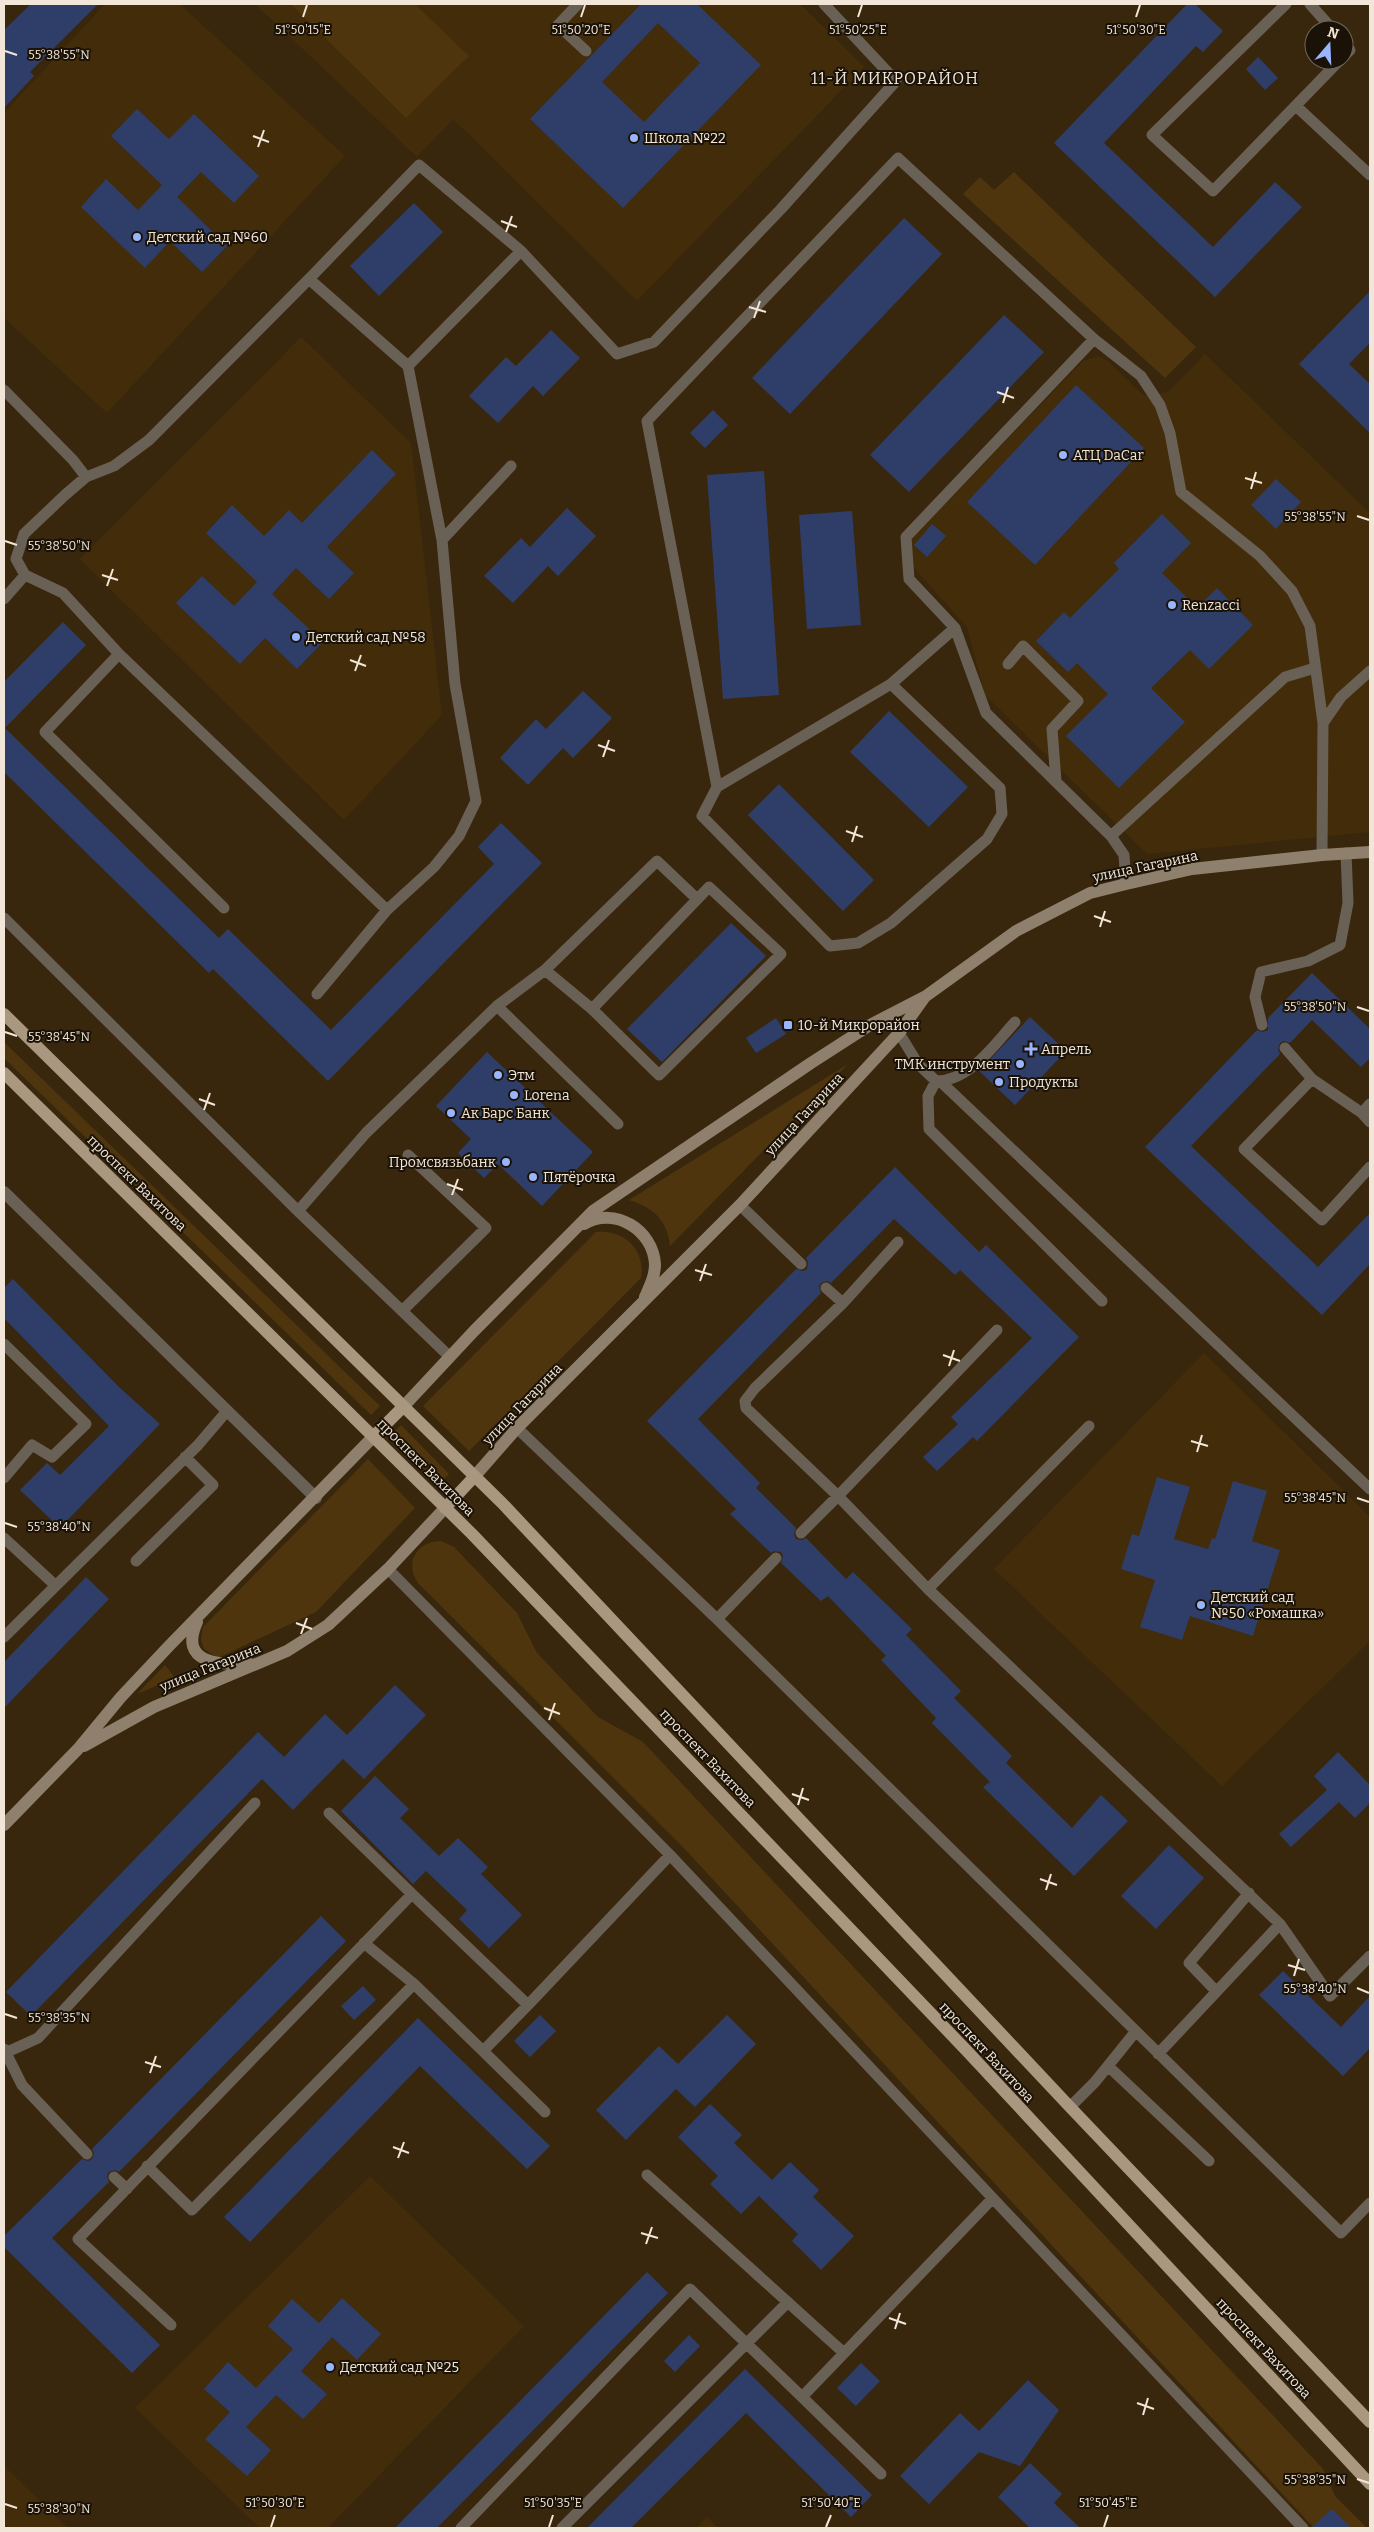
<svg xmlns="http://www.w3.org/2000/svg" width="1374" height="2532" font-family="Bitter,serif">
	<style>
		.built { fill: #422c0a }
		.green { fill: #4e350d }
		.building { fill: #2e3e69; fill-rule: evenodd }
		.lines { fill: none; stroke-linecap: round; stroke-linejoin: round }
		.lane { stroke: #6a6156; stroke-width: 11 }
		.street { stroke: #6a6156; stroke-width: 12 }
		.secondary { stroke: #8e806d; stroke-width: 12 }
		.primary { stroke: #a9977f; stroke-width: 12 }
		.ticks { fill: none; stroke: #f1e6d7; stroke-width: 2 }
		.poi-dot { fill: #99b5fd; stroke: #1a1207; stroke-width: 2 }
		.labels { text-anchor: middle; stroke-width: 4; stroke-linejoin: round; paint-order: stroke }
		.poi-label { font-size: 14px; fill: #f1e6d7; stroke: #1a1207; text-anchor: start }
		.street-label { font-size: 14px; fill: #f1e6d7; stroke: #1a1207 }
		.quarter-label { font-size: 16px; letter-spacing: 1px; fill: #f1e6d7; stroke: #1a1207 }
		.ticks-label { font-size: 12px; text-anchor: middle; fill: #f1e6d7; stroke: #1a1207; stroke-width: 4; stroke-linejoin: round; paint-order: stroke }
	</style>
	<rect width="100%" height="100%" fill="#39270d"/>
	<path class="built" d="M105 4H180L345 156 107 413 4 318V113Z
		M255 4H800L864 67 637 301 453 119 417 157Z
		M301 337 411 443 442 715 344 820 80 559Z
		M1205 354 1370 513V832L1147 854 985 695 967 627 913 567 910 540 1083 361 1098 356 1108 361 1143 395 1168 392Z
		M1204 1353 1370 1517V1641L1222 1786 994 1569Z
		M370 2176 524 2326 328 2528H260L135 2408Z
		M4 2466 68 2528H4Z
		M707 2517 718 2528H697Z"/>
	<path class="green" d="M291 4H415L469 56 406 118Z
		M1014 172 1196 347 1165 378 963 194 980 177 994 190Z
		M4 1042 380 1406 371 1415 4 1058Z
		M848 1064 670 1246C668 1221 653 1207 629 1200Z
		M596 1232C623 1229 646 1249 641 1278L469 1451 423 1406Z
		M401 1425 449 1474 439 1484 391 1435Z
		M368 1459 415 1508 316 1612 222 1656 218 1658 204 1649 201 1640 203 1627Z
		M441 1541 454 1547 517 1613 537 1653 598 1717 643 1742 1323 2469 1335 2496 1367 2528H1314L682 1846 418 1583C404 1563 417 1541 441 1541Z
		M165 1665 175 1678 137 1694Z"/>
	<path class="building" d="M31 4H98L30 72 34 76 4 108V30Z
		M641 4H697L761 65 623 208 530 119ZM658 23 700 63 644 122 602 82Z
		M1187 4H1195L1223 31 1203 52 1196 46 1104 143 1213 247 1275 182 1302 207 1215 297 1054 143Z
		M1258 57 1278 78 1265 90 1246 69Z
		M137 109 169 139 194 114 259 176 234 203 201 172 177 197 227 246 202 272 170 241 145 268 81 207 106 179 138 210 162 185 111 136Z
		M414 203 443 232 379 296 350 266Z
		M904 218 942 254 790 414 752 378Z
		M1370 291V343L1349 364 1370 384V433L1299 364Z
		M1004 315 1044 352 909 492 870 455Z
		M551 330 580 358 543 396 533 386 498 423 469 396 506 357 516 366Z
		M1076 385 1144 448 1035 565 967 502Z
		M713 410 728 425 705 448 690 433Z
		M372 450 396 474 327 547 354 573 329 599 296 568 272 594 323 642 297 669 265 638 240 664 176 603 202 576 234 606 257 582 206 533 232 505 264 536 289 510 302 523Z
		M764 471 779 695 723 699 707 475Z
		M1276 479 1301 502 1276 529 1251 505Z
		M567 508 596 536 558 576 548 566 513 603 484 576 521 538 530 547Z
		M852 511 861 625 807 629 799 515Z
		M1162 514 1191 543 1162 573 1197 608 1217 588 1253 625 1209 669 1190 650 1151 688 1185 722 1119 788 1066 736 1108 694 1077 663 1068 672 1036 641 1064 612 1070 618 1119 569 1114 563Z
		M932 524 946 536 927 557 914 545Z
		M63 622 86 645 5 728 219 938 228 929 331 1030 494 864 478 847 501 823 542 863 328 1081 213 969 209 973 4 772V682Z
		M583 691 612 718 573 758 563 748 528 785 500 758 536 719 546 729Z
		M889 711 968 787 929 827 850 752Z
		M779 784 874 880 843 911 748 815Z
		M731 923 766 956 662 1062 627 1029Z
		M1312 973 1370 1029V1058L1361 1067 1312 1020 1290 1043 1284 1041 1280 1043 1278 1049 1280 1054 1191 1146 1318 1267 1370 1213V1264L1322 1315 1145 1147 1257 1030 1263 1032 1268 1030V1018Z
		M1030 1017 1066 1051 1015 1105 979 1071Z
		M776 1018 786 1034 756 1053 746 1038Z
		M487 1052 593 1152 542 1206 498 1164 484 1178 458 1153 471 1139 436 1106Z
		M895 1167 979 1252 986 1245 1079 1337 977 1441 973 1437 937 1471 923 1457 958 1424 951 1417 1032 1338 960 1270 955 1275 894 1219 831 1283 827 1281 821 1283 819 1287 821 1293 698 1419 760 1483 756 1488 796 1528 794 1534 796 1539 802 1540 806 1538 846 1579 853 1572 912 1629 906 1635 961 1691 954 1698 1012 1756 1006 1763 1072 1828 1101 1795 1128 1821 1074 1876 983 1787 990 1782 932 1723 936 1718 881 1660 886 1656 828 1596 821 1601 781 1563 783 1556 781 1552 774 1551 771 1553 730 1514 736 1509 647 1421 796 1269 803 1271 807 1269 808 1262 806 1258Z
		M13 1279 119 1387 160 1424 60 1528 20 1490 47 1463 60 1475 109 1426 4 1318V1288Z
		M1157 1477 1190 1487 1174 1539 1208 1549 1212 1538 1215 1539 1233 1481 1267 1491 1252 1541 1280 1550 1253 1636 1190 1616 1182 1640 1140 1627 1155 1580 1121 1569 1132 1534 1139 1536Z
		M86 1577 109 1599 4 1708V1662Z
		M395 1685 426 1715 364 1779 343 1759 293 1810 262 1779 31 2016 6 1992 258 1732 284 1757 325 1714 347 1735Z
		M1338 1752 1370 1785V1803L1355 1818 1339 1802 1291 1847 1279 1834 1327 1790 1314 1776Z
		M375 1776 409 1809 400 1818 439 1856 458 1838 488 1867 481 1874 522 1915 489 1948 459 1919 467 1910 426 1871 413 1884 341 1811Z
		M1169 1845 1204 1878 1156 1929 1121 1896Z
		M321 1916 346 1941 119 2172 115 2170 109 2172 107 2176 109 2182 52 2238 160 2345 132 2373 4 2247V2236L82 2159 88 2161 92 2159 94 2153 92 2149Z
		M1283 1971 1341 2027 1370 1996V2048L1343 2076 1259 1995Z
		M363 1986 376 2000 354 2020 341 2006Z
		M540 2015 556 2031 530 2057 514 2041Z
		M727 2015 756 2044 695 2107 676 2089 626 2140 596 2110 659 2046 678 2064Z
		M418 2018 550 2146 527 2169 420 2066 250 2242 224 2217Z
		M710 2104 742 2135 734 2143 772 2180 790 2162 819 2190 813 2197 854 2236 821 2270 792 2241 798 2234 759 2196 741 2214 710 2184 718 2176 678 2137Z
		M647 2272 668 2293 437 2528H395Z
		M342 2298 381 2334 357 2360 332 2337 301 2371 327 2394 303 2419 276 2395 246 2427 271 2450 247 2476 205 2439 230 2412 204 2389 228 2362 256 2388 293 2349 268 2326 292 2299 319 2323Z
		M689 2335 700 2346 675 2372 664 2361Z
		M861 2363 880 2381 856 2406 837 2388Z
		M745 2369 872 2495 851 2517 746 2413 631 2528H587Z
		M1028 2380 1059 2410 1020 2466 979 2452 929 2504 900 2476 960 2413 979 2431Z
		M1030 2463 1062 2494 1054 2503 1080 2528H1030L998 2497Z
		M1332 2509 1351 2528H1311Z"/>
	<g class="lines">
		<path class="lane" d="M578 4 558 25 586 51
			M1286 4 1152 135 1213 191 1340 60
			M1310 4 1333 30
			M1344 43 1350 50 1344 56
			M1296 106 1370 175
			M309 279 419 165 521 251 617 354 654 342 781 209 896 81 824 4
			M408 366 521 251
			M4 390 73 460 86 477
			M442 540 511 466
			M4 599 25 575 16 559 24 534 65 495 86 477 114 466 149 440 309 279 408 366 442 540 455 684 476 801 459 836 434 867 387 910 119 654 63 593 25 575
			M955 628 986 713 1111 836 1124 855 1126 884
			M119 654 45 732 224 908
			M1008 664 1023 646 1078 701 1052 729 1056 781
			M891 684 1000 788 1002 814 987 839 891 923 858 943 830 946 702 816 717 787 647 421 898 158 1094 339 1141 376 1160 405 1170 433 1181 492 1260 556 1292 591 1310 626 1323 723 1322 855
			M1323 723 1341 697 1370 671
			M717 787 891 684 955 628 909 579 906 537 1094 339
			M1111 836 1285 677 1315 668
			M4 918 298 1211 450 1357
			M545 970 592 1009 659 1075 781 954 709 887 592 1009
			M317 994 387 910
			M497 1006 618 1124
			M1262 1025 1255 997 1261 972 1308 961 1340 945 1348 903 1346 853
			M899 1033 918 1064 936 1081 928 1096 929 1129 1102 1301
			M1285 1048 1312 1079 1362 1113 1370 1104
			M1312 1079 1244 1149 1322 1220 1370 1167
			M936 1081C970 1081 994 1045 1015 1022
			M940 1081 1370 1489
			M1362 1113 1370 1122
			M740 1205 801 1264
			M298 1211 366 1133 497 1006 545 970 657 861 697 899
			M898 1242 843 1303 755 1388 745 1401 746 1408 838 1496 997 1330
			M826 1288 843 1303
			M403 1310 486 1228 408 1155
			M4 1344 86 1424 52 1457 32 1445 4 1478
			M517 1428 717 1619 1341 2233 1370 2203
			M801 1533 838 1496 928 1589 1280 1924 1330 1996 1370 1956
			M4 1538 55 1585
			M136 1561 213 1485 185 1457
			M388 1569 670 1855 1303 2528
			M928 1589 1089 1426
			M717 1619 776 1558
			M4 1637 198 1445 227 1411
			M329 1813 412 1894
			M364 1943 414 1984
			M1216 1991 1189 1963 1249 1893
			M4 2049 22 2085 87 2154
			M483 2051 545 2112
			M5 2053 38 2038 255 1803
			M1158 2054 1280 1924
			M1108 2066 1209 2161
			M1070 2107 1095 2082 1136 2031
			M147 2166 192 2210 414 1984 483 2051 528 2005
			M647 2175 844 2353
			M114 2177 127 2189
			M171 2325 78 2239 412 1894 528 2005 670 1855
			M802 2397 881 2474
			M461 2528 690 2289 802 2397 992 2199
			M562 2528 788 2302"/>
		<path class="street" d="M4 1192 316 1498"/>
		<path class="secondary" d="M584 1224C615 1206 653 1230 655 1264 655 1276 650 1286 645 1297
			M403 1407 474 1331 593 1211 811 1063 870 1025 926 996 1016 931 1090 893 1126 884 1192 869 1322 855 1370 852
			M474 1477 517 1428 740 1205 899 1033 924 998
			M197 1622C178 1664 220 1665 250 1664
			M84 1746 154 1707 287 1651 328 1625 388 1569 445 1508
			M4 1825 78 1749 121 1697 169 1646 374 1436"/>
		<path class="primary" d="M4 1014 502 1503 1070 2107 1370 2422
			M4 1073 472 1534 967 2051 1370 2484
			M374 1436 403 1407
			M445 1508 474 1477"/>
	</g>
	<path class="ticks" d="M303 17 307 5M581 17 585 5M858 17 862 5M1136 17 1140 5M5 51 17 55M253 136 269 142M258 147 264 130M501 221 517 227M506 232 512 216M749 307 766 312M754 318 760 301M997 392 1014 398M1003 403 1008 387M1245 478 1262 483M1251 489 1256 472M1357 516 1369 520M5 541 17 545M102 575 118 580M107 586 113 569M350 660 366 666M355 671 361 655M598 745 615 751M603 757 609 740M846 831 863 837M852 842 857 826M1094 916 1111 922M1100 927 1105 911M1357 1007 1369 1011M5 1032 17 1036M199 1099 215 1105M204 1110 210 1093M447 1184 463 1190M452 1195 458 1179M695 1270 712 1275M700 1281 706 1264M943 1355 960 1361M949 1366 954 1350M1191 1441 1208 1446M1197 1452 1202 1435M1357 1498 1369 1502M5 1523 17 1527M296 1623 312 1629M301 1634 307 1618M544 1708 560 1714M549 1720 555 1703M792 1794 809 1800M798 1805 803 1788M1040 1879 1057 1885M1046 1890 1051 1874M1288 1965 1305 1970M1294 1976 1299 1959M1357 1988 1369 1993M5 2014 17 2018M145 2062 161 2067M150 2073 156 2056M393 2147 409 2153M398 2158 404 2142M641 2233 658 2238M646 2244 652 2227M889 2318 906 2324M895 2329 900 2313M1137 2403 1154 2409M1143 2415 1148 2398M1357 2479 1369 2483M5 2504 17 2508M271 2527 275 2515M549 2527 553 2515M826 2527 831 2515M1104 2527 1108 2515"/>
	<g class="poi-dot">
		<circle cx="634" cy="138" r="5"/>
		<circle cx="137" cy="237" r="5"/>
		<circle cx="1063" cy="455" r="5"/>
		<circle cx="1172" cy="605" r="5"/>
		<circle cx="296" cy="637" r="5"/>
		<rect x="783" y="1020" width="10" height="10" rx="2.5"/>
		<path d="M1028.5 1041.5h5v5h5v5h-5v5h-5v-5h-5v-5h5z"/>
		<circle cx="1020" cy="1064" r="5"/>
		<circle cx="498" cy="1075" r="5"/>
		<circle cx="999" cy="1082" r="5"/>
		<circle cx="514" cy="1095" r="5"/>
		<circle cx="451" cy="1113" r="5"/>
		<circle cx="506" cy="1162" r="5"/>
		<circle cx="533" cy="1177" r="5"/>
		<circle cx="1201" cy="1605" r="5"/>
		<circle cx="330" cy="2367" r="5"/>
	</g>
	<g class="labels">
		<g class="poi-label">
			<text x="644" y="143">Школа №22</text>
			<text x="147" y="242">Детский сад №60</text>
			<text x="1073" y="460">АТЦ DaСar</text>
			<text x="1182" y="610">Renzacci</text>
			<text x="306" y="642">Детский сад №58</text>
			<text x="798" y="1030">10-й Микрорайон</text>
			<text x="1041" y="1054">Апрель</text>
			<text x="1010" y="1069" text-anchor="end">ТМК инструмент</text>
			<text x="508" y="1080">Этм</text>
			<text x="1009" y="1087">Продукты</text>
			<text x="524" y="1100">Lorena</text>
			<text x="461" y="1118">Ак Барс Банк</text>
			<text x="496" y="1167" text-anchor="end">Промсвязьбанк</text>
			<text x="543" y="1182">Пятёрочка</text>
			<text x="1211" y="1602">Детский сад<tspan x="1211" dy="16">№50 «Ромашка»</tspan></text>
			<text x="340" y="2372">Детский сад №25</text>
		</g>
		<g class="street-label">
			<text transform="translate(1145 866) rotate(-12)" y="5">улица Гагарина</text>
			<text transform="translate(804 1114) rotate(-47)" y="5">улица Гагарина</text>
			<text transform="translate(137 1183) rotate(44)" y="5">проспект Вахитова</text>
			<text transform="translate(522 1404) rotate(-46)" y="5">улица Гагарина</text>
			<text transform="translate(426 1467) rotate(45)" y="5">проспект Вахитова</text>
			<text transform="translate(210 1667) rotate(-22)" y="5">улица Гагарина</text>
			<text transform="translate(708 1758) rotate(46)" y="5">проспект Вахитова</text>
			<text transform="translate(987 2052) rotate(47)" y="5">проспект Вахитова</text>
			<text transform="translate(1264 2348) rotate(47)" y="5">проспект Вахитова</text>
		</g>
		<g class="quarter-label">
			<text x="895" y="84">11-Й МИКРОРАЙОН</text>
		</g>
	</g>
	<g class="ticks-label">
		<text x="303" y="34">51°50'15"E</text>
		<text x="581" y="34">51°50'20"E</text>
		<text x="858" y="34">51°50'25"E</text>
		<text x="1136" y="34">51°50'30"E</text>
		<text x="59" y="59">55°38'55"N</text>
		<text x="1315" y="521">55°38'55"N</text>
		<text x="59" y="550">55°38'50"N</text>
		<text x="1315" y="1011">55°38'50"N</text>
		<text x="59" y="1041">55°38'45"N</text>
		<text x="1315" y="1502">55°38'45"N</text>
		<text x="59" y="1531">55°38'40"N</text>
		<text x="1315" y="1993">55°38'40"N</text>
		<text x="59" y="2022">55°38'35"N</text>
		<text x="1315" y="2484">55°38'35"N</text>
		<text x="275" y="2507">51°50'30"E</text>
		<text x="553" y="2507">51°50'35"E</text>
		<text x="831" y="2507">51°50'40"E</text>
		<text x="1108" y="2507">51°50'45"E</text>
		<text x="59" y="2513">55°38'30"N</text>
	</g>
	<rect width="1374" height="2532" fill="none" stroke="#f1e6d7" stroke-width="10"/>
	<g transform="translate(1329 45) rotate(19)"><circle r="24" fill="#1a1207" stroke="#70675a"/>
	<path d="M0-4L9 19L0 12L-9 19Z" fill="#99b5fd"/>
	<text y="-8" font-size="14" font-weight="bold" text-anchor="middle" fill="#f1e6d7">N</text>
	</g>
</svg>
